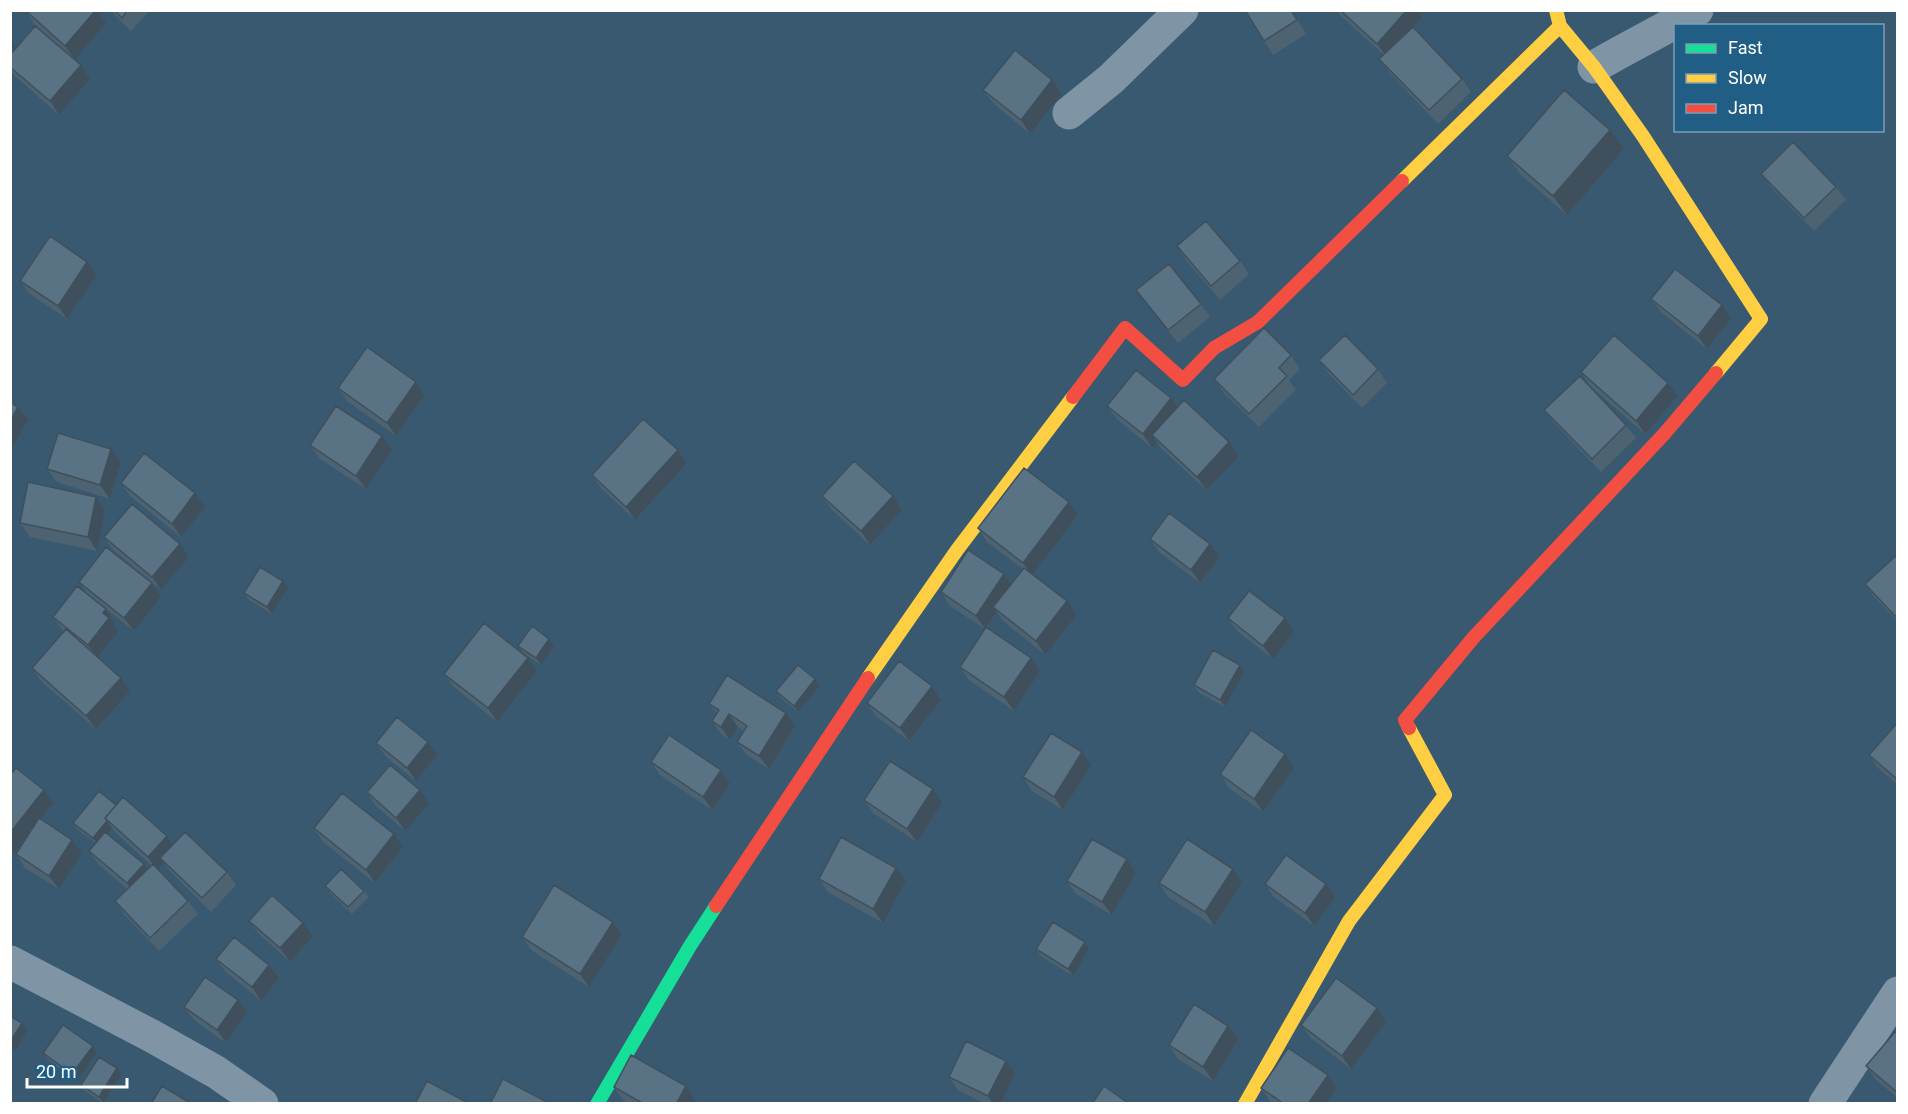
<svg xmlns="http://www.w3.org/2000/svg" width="1908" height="1114" font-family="Roboto,sans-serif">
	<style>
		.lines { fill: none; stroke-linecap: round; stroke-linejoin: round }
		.street { stroke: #7f95a5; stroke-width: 33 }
		.fast { stroke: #16e098; stroke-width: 14 }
		.slow { stroke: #ffcf43; stroke-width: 14 }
		.jam { stroke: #f24e42; stroke-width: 14 }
		.wall { fill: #4d6372; fill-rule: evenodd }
		.shaded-wall { fill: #3f505c }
		.building { fill: #5a7384; stroke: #3f505c; stroke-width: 1.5 }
	</style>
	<rect width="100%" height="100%" fill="#38596f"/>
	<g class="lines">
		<path class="street" d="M1594 67C1628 47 1663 30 1697 10
			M1069 113 1111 79 1182 10
			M10 962 150 1035 216 1072 262 1104
			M1825 1104 1898 993"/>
		<path class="fast" d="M597 1104 690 946 716 906"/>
		<path class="slow" d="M1556 10 1560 26 1594 67 1643 136 1761 319 1716 373
			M1402 181 1560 26
			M868 678 957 550 1073 397
			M1245 1104 1349 921 1445 795 1409 728"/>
		<path class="jam" d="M1073 397 1125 328 1183 380 1214 348 1258 322 1402 181
			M1409 728 1405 720 1474 637 1665 433 1716 373
			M716 906 868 678"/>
	</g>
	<path class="wall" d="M25 10H98L106 23 75 60 34 24Z
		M110 10H150L131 31Z
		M1245 10H1292L1306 34 1273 55Z
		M1337 10H1418L1422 17 1413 27 1462 79 1471 92 1438 124 1389 72 1379 59 1384 55 1340 15Z
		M10 55 81 65 90 79 59 115 14 75 10 71Z
		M983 90 1062 94 1030 134 993 103Z
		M1624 149 1567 215 1521 175 1507 156Z
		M1761 174 1836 187 1846 200 1814 231 1771 187Z
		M1177 246 1240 261 1249 274 1220 300 1186 260Z
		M97 275 67 319 30 294 20 281Z
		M1136 290 1201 304 1210 317 1178 343 1146 303Z
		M1651 299 1731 319 1707 349 1661 312Z
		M1291 355 1300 369 1289 380 1296 390 1259 427 1224 393 1214 379Z
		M1319 360 1378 369 1387 383 1362 408 1329 374Z
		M1581 372 1678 396 1645 434 1590 386Z
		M416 382 425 395 396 436 347 401 338 388Z
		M1171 398 1178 407 1239 456 1206 490 1161 448 1157 442 1152 448 1117 419 1107 406Z
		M1544 410 1626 425 1636 438 1601 472 1554 423Z
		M382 436 392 450 366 489 320 459 310 445Z
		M678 450 687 463 635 520 601 488 592 475Z
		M121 462 110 499 57 482 47 469Z
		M121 483 205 507 181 537 130 496Z
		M822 496 902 510 870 545 831 509Z
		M96 497 105 510 97 551 30 537 20 523Z
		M1069 502 1078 515 1033 575 1077 615 1045 655 1003 621 997 612 987 627 1040 671 1014 711 969 680 960 667 985 629 950 606 941 592 1011 584 1023 569 987 542 978 528Z
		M104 537 189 557 161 590 113 550Z
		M1150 539 1220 557 1200 583 1159 552Z
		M1898 554V622L1874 597 1865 584Z
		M79 582 161 597 134 631 88 595Z
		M288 588 272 614 249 600 244 593Z
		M53 617 115 623 113 625 118 632 98 657 121 678 130 691 96 729 41 681 32 668 64 632Z
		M1228 618 1294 632 1273 659 1237 631Z
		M549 639 554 646 541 665 523 653 518 646Z
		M537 671 497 722 454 687 444 674Z
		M1245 672 1225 707 1198 692 1194 685Z
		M820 686 798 712 781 698 776 691Z
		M932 686 941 700 909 741 876 716 867 703Z
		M709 704 795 726 769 769 747 755 737 742 744 731 738 727 730 740 722 735 712 721 717 714Z
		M1898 722V785L1878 768 1869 755Z
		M376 743 437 755 416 781 386 757Z
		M1082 752 1091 765 1063 810 1032 791 1023 777Z
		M651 762 730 784 712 810 660 775Z
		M1294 768 1263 812 1229 788 1220 774Z
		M367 792 429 804 405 831 376 806Z
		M864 800 942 803 917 842 873 813Z
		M53 803 41 819 72 840 82 853 59 889 25 868 16 854 27 837Z
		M116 805 173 845 227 872 236 885 211 912 170 871 164 863 158 870 188 901 198 914 159 951 124 914 115 901 127 889 99 865 89 851 96 843 78 830 73 823ZM112 828 114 831 152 866 148 869 144 864 107 833Z
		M314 828 403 847 375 883 323 842Z
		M1127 859 1136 873 1112 915 1076 894 1067 881Z
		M1233 869 1242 882 1214 926 1168 897 1159 883Z
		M819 879 906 881 883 923 828 892Z
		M1265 884 1335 898 1314 926 1274 897Z
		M325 886 364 891 369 897 352 914 330 893Z
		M249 921 303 923 313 936 290 962 259 934Z
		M613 922 622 935 589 987 531 950 522 937Z
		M1036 949H1089L1073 976 1041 956Z
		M216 959 269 965 279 978 261 1001 226 972Z
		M184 1007 247 1013 226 1043 194 1020Z
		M1377 1008 1386 1022 1351 1069 1311 1038 1301 1025Z
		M1228 1026 1238 1039 1213 1081 1178 1059 1169 1045Z
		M1898 1034V1098L1876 1080 1866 1066Z
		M93 1046 97 1053 77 1081 48 1060 43 1053Z
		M1015 1074 1001 1104H985L958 1090 949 1077Z
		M121 1075 103 1103 86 1092 81 1085Z
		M1328 1075 1337 1088 1326 1104H1274L1270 1101 1261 1088Z
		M686 1086 695 1099 693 1104H630L623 1100 614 1087Z"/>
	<path class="shaded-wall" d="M96 10H98L106 23 75 60 65 46Z
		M1407 10H1418L1422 17 1387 57 1377 44Z
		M10 39 15 46 10 52Z
		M81 65 90 79 59 115 50 101Z
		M1052 80 1062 94 1030 134 1021 120Z
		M1610 130 1624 149 1567 215 1553 196Z
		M87 262 97 275 67 319 58 306Z
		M1722 305 1731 319 1707 349 1698 336Z
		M416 382 425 395 396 436 387 423Z
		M1668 383 1678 396 1645 434 1636 421Z
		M1171 398 1181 411 1152 435 1157 442 1152 448 1143 434Z
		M18 407 28 420 10 451V421Z
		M382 436 392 450 366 489 356 476Z
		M1229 442 1239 456 1206 490 1197 477Z
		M111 449 121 462 110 499 100 485Z
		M678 450 687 463 635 520 626 507Z
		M195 493 205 507 181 537 172 524Z
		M893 496 902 510 870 545 861 531Z
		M96 497 105 510 97 551 88 537Z
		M1069 502 1078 515 1032 576 1023 563Z
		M180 544 189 557 161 590 152 577Z
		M1210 544 1220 557 1200 583 1191 570Z
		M1004 574 1013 587 993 607 997 612 985 629 976 616Z
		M283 581 288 588 272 614 267 607Z
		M152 583 161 597 134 631 124 618Z
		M1067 601 1077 615 1045 655 1036 641Z
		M106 609 115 623 113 625 118 632 97 658 88 645Z
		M1285 618 1294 632 1273 659 1263 646Z
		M549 639 554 646 541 665 536 658Z
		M528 658 537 671 497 722 488 708Z
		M1031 658 1040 671 1014 711 1004 697Z
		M1240 665 1245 672 1225 707 1220 700Z
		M121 678 130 691 96 729 86 716Z
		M815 679 820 686 798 712 794 706Z
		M932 686 941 700 909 741 900 728Z
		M786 713 795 726 769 769 759 756Z
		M729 714 738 727 730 740 721 727Z
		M428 742 437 755 416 781 407 768Z
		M1082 752 1091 765 1063 810 1054 797Z
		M1285 754 1294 768 1263 812 1254 799Z
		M721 770 730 784 712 810 703 797Z
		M933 789 942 803 917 842 907 829Z
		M44 790 53 803 10 859V833Z
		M420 790 429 804 405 831 396 818Z
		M107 821 112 828 98 845 93 838Z
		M394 834 403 847 375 883 366 870Z
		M167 836 176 850 160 858 164 863 157 871 148 857Z
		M72 840 82 853 59 889 49 876Z
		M1127 859 1136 873 1112 915 1102 902Z
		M144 864 153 877 137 897 127 883Z
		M896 868 906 881 883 923 873 909Z
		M1233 869 1242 882 1214 926 1205 912Z
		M1326 884 1335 898 1314 926 1305 913Z
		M613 922 622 935 589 987 580 974Z
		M303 923 313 936 290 962 280 948Z
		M1085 942 1089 949 1073 976 1068 969Z
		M269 965 279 978 261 1001 252 987Z
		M238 1000 247 1013 226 1043 217 1030Z
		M1377 1008 1386 1022 1351 1069 1342 1056Z
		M22 1023 27 1030 15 1051 10 1045V1042Z
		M1228 1026 1238 1039 1213 1081 1203 1067Z
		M93 1046 97 1053 77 1081 72 1074Z
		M1006 1061 1015 1074 1001 1104H993L988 1096Z
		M117 1068 121 1075 103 1103 99 1097Z
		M1328 1075 1337 1088 1326 1104H1308Z
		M686 1086 695 1099 693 1104H676Z"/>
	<path class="building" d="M25 10H96L65 46Z
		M114 10H128L122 18Z
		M1245 10H1291L1297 20 1264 41Z
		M1340 10H1407L1377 44Z
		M35 26 81 65 50 101 10 67V55Z
		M1413 27 1462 79 1429 110 1379 59Z
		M1015 50 1052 80 1021 120 983 90Z
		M1564 90 1610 130 1553 196 1507 156Z
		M1793 142 1836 187 1804 218 1761 174Z
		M1206 221 1240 261 1211 286 1177 246Z
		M50 236 87 262 58 306 20 281Z
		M1169 264 1201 304 1168 330 1136 290Z
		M1675 269 1722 305 1698 336 1651 299Z
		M1264 328 1291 355 1279 368 1287 376 1249 414 1214 379Z
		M1345 335 1378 369 1353 395 1319 360Z
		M1614 335 1668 383 1636 421 1581 372Z
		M367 347 416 382 387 423 338 388Z
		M1136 370 1171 398 1143 434 1107 406Z
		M1580 376 1626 425 1592 459 1544 410Z
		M1184 400 1229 442 1197 477 1152 435Z
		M10 402 18 407 10 421Z
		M336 406 382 436 356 476 310 445Z
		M643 419 678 450 626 507 592 475Z
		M58 433 111 449 100 485 47 469Z
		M144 453 195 493 172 524 121 483Z
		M854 461 893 496 861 531 822 496Z
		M1024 468 1069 502 1023 563 978 528Z
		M28 482 96 497 88 537 20 523Z
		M132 504 180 544 152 577 104 537Z
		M1169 513 1210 544 1191 570 1150 539Z
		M106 547 152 583 124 618 79 582Z
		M968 550 1004 574 976 616 941 592Z
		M1898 554V619L1865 584Z
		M260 567 283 581 267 607 244 593Z
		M1024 568 1067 601 1036 641 993 607Z
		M77 586 106 609 103 613 109 618 88 645 53 617Z
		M1249 591 1285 618 1263 646 1228 618Z
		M484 623 528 658 488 708 444 674Z
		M532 626 549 639 536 658 518 646Z
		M986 627 1031 658 1004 697 960 667Z
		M66 629 121 678 86 716 32 668Z
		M1213 650 1240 665 1220 700 1194 685Z
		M899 661 932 686 900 728 867 703Z
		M798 665 815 679 794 706 776 691Z
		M727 675 786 713 759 756 737 742 747 726 729 714 721 727 712 721 719 710 709 704Z
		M397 717 428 742 407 768 376 743Z
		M1898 722V780L1869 755Z
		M1251 730 1285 754 1254 799 1220 774Z
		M1051 733 1082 752 1054 797 1023 777Z
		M669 735 721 770 703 797 651 762Z
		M890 761 933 789 907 829 864 800Z
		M390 765 420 790 396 818 367 792Z
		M16 768 44 790 10 833V775Z
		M99 791 116 805 105 818 107 821 93 838 73 823Z
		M342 793 394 834 366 870 314 828Z
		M123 797 167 836 148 857 105 818Z
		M39 818 72 840 49 876 16 854Z
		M105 832 144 864 127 883 89 851Z
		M185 832 227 872 202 898 160 858Z
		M841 837 896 868 873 909 819 879Z
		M1092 839 1127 859 1102 902 1067 881Z
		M1187 839 1233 869 1205 912 1159 883Z
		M1286 855 1326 884 1305 913 1265 884Z
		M153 864 188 901 150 938 115 901Z
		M341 869 364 891 348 907 325 886Z
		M554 885 613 922 580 974 522 937Z
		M272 895 303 923 280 948 249 921Z
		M1053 922 1085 942 1068 969 1036 949Z
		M234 937 269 965 252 987 216 959Z
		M205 977 238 1000 217 1030 184 1007Z
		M1336 978 1377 1008 1342 1056 1301 1025Z
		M1194 1004 1228 1026 1203 1067 1169 1045Z
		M10 1016 22 1023 10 1042Z
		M63 1025 93 1046 72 1074 43 1053Z
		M1895 1032 1898 1034V1093L1866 1066Z
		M966 1041 1006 1061 988 1096 949 1077Z
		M1288 1048 1328 1075 1308 1104H1284L1261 1088Z
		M631 1055 686 1086 676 1104H644L614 1087Z
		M99 1057 117 1068 99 1097 81 1085Z
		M503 1079 549 1103V1104H490Z
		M427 1081 470 1104H415Z
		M162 1086 192 1104H151Z
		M1104 1086 1128 1103 1127 1104H1092Z"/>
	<rect width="1908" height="1114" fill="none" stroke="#ffffff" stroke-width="24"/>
	<rect x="1674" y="24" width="210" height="108" fill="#215e86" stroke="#7a9eb6" stroke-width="1.5"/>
	<rect x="1686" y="44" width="30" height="9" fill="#16e098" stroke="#7a9eb6" stroke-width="1.5"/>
	<text x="1728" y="54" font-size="18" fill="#ffffff">Fast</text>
	<rect x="1686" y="74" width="30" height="9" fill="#ffcf43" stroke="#7a9eb6" stroke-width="1.5"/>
	<text x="1728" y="84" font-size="18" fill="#ffffff">Slow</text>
	<rect x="1686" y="104" width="30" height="9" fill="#f24e42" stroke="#7a9eb6" stroke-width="1.5"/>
	<text x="1728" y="114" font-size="18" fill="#ffffff">Jam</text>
	<path d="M27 1078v9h100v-9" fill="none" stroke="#ffffff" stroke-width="3"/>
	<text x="36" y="1078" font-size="18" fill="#ffffff" stroke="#215e86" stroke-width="4.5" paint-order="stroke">20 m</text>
</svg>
